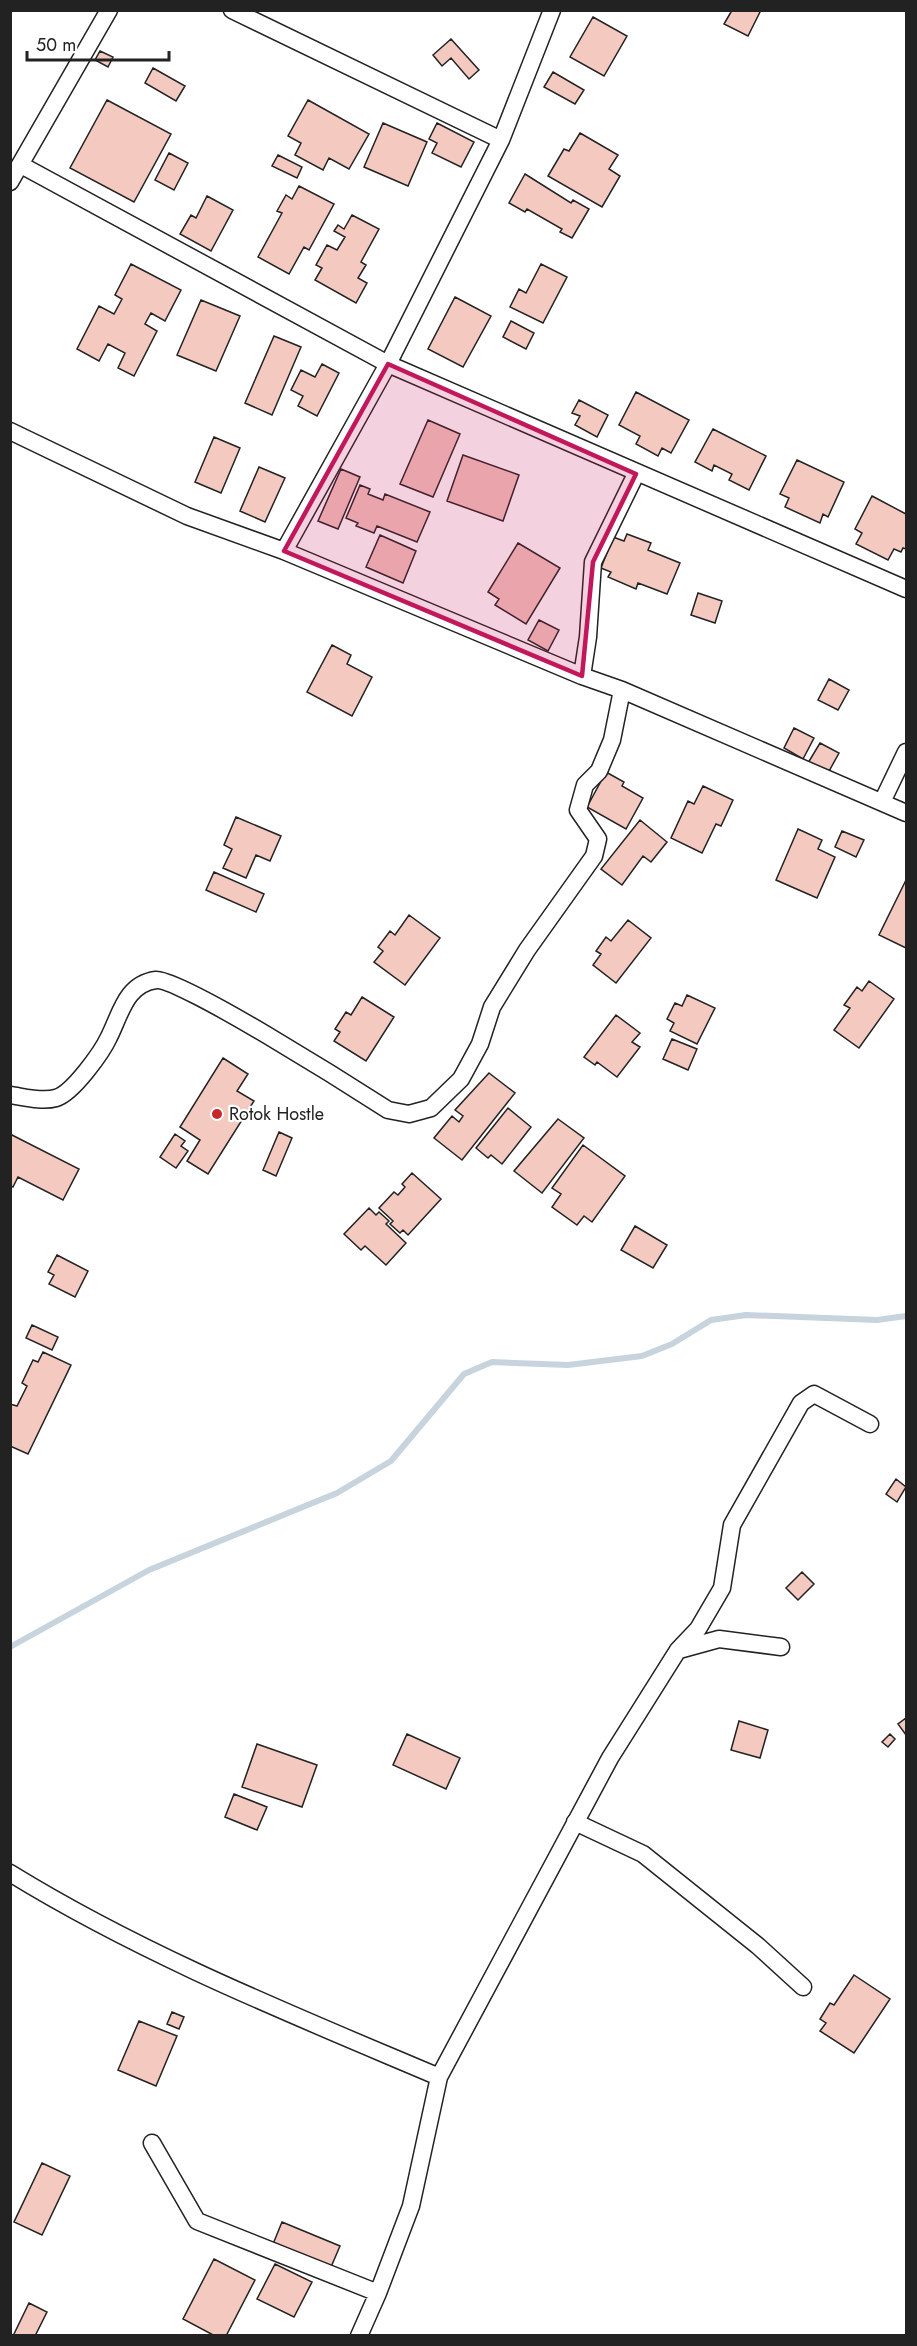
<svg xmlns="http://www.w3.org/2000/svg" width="917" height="2346" font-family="Jost,sans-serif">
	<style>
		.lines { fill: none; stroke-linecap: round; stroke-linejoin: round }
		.stream { stroke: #c7d3dd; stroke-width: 6 }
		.building { fill: #f3c9c0; stroke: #222; stroke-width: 1.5 }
		.street-casing { stroke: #222; stroke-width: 19 }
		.street { stroke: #fff; stroke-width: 16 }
		.marked { fill: #c2185b; fill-opacity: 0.2; stroke: #c2185b; stroke-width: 4.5; stroke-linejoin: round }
		.poi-dot { fill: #c62828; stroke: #fff; stroke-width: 2 }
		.labels { text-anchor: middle; stroke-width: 4.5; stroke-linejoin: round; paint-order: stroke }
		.poi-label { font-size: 18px; fill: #222; stroke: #fff; text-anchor: start }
	</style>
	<rect width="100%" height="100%" fill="#fff"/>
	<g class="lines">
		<path class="stream" d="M10 1647 149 1570 337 1493 391 1461 464 1374 492 1362 568 1365 642 1356 672 1344 711 1320 746 1315 877 1320 906 1316"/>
	</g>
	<path class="building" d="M729 10H761L748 36 724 24 731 12Z
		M593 17 627 36 604 76 570 57Z
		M451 39 479 70 469 79 451 58 442 66 433 55Z
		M100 51 113 57 108 67 95 60Z
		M153 68 185 86 176 101 145 83Z
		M553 72 584 90 575 104 544 87Z
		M107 100 171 134 134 202 70 168Z
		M308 100 369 134 349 169 329 158 323 170 295 155 301 143 288 136Z
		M383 123 427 142 408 186 364 167Z
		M437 123 474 142 461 167 432 153 437 143 429 139Z
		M580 133 618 155 609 169 620 176 602 207 548 176 564 149 569 151Z
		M169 153 188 163 174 190 155 180Z
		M278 155 302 167 297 178 272 166Z
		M525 174 571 203 573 200 589 209 572 238 560 232 562 229 527 209 525 212 509 203Z
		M299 186 334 204 309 250 304 247 289 274 258 257 282 213 277 211 286 195 292 199Z
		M207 196 233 210 211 251 180 234 191 215 196 218Z
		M352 215 379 229 361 262 366 265 358 278 367 283 356 303 315 280 322 268 316 265 327 245 337 250 345 237 334 231 338 225 344 229Z
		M131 264 181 290 165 321 151 313 145 324 157 331 134 376 118 368 125 353 108 344 99 361 77 349 99 306 114 314 122 299 115 295Z
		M541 264 567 277 543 323 510 307 519 289 526 293Z
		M455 297 491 316 463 367 428 349Z
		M201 300 240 316 216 371 177 355Z
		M511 321 534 333 526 349 503 337Z
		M274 336 301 347 272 415 245 403Z
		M322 364 339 373 317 416 298 406 303 396 291 390 301 370 315 377Z
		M636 392 689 420 671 453 662 448 658 456 636 444 640 436 619 425Z
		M579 400 608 415 597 437 575 425 580 416 572 413Z
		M428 420 460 434 433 497 400 484Z
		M713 429 766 456 749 490 729 480 732 474 714 465 712 471 695 462Z
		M214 437 240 448 221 493 195 482Z
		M463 455 519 475 503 521 447 501Z
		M797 460 844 482 828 517 823 514 820 523 785 507 789 498 780 494Z
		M259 467 285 478 265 522 240 511Z
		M341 469 360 477 338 529 318 521Z
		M360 485 370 489 368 494 383 500 385 494 430 512 417 542 377 526 374 533 356 526 358 523 346 518Z
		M872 496 906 514V549L903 548 901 552 894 549 888 560 856 544 862 533 855 529Z
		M627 534 651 543 648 550 680 563 667 594 638 583 636 589 608 577 611 572 601 568 613 537 624 541Z
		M380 535 416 551 403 583 366 567Z
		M518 543 560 568 526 624 495 605 499 599 488 592Z
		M698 593 722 601 715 623 691 615Z
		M539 620 559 630 548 651 528 640Z
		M332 645 351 655 347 664 372 677 352 716 307 692Z
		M829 679 849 690 838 710 818 700Z
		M794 728 814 738 803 759 784 748Z
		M820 743 839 753 828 773 808 763Z
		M606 772 624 782 622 786 643 798 626 829 587 807Z
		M703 786 733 800 721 826 716 824 702 853 671 838 688 801 694 804Z
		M236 817 281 836 270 861 256 855 246 878 223 868 232 849 224 845Z
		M640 820 667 842 651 862 643 856 622 885 601 869Z
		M798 829 822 840 818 849 835 857 817 898 776 880Z
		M842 831 864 840 856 857 835 847Z
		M214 872 264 894 256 912 206 890Z
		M906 880V948L879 935Z
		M409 915 440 938 405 985 374 962 383 951 378 947 390 931 395 935Z
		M628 920 651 938 616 983 593 965 601 954 596 951 606 937 611 941Z
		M869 981 894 999 859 1048 834 1030 850 1008 844 1005 857 987 862 991Z
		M687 995 715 1008 697 1044 670 1031 674 1023 667 1019 675 1003 682 1006Z
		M362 997 394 1017 366 1061 334 1041 340 1032 335 1029 346 1012 351 1015Z
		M616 1015 640 1033 632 1042 640 1047 617 1077 597 1062 595 1065 584 1057Z
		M672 1039 697 1049 688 1070 663 1059Z
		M223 1058 248 1074 237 1091 254 1101 208 1174 187 1161 200 1140 180 1127Z
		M489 1073 515 1093 462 1160 434 1138 452 1116 459 1122 463 1116 455 1110Z
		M508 1108 531 1127 502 1164 491 1155 488 1158 476 1148Z
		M558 1119 584 1138 542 1193 514 1171Z
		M279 1132 292 1138 276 1176 263 1170Z
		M10 1134 79 1169 63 1200 18 1177 13 1187 10 1185Z
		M175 1134 185 1141 181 1146 188 1151 176 1168 160 1157Z
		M583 1145 625 1176 592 1222 584 1216 577 1225 552 1207 561 1194 552 1188Z
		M412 1173 441 1199 408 1235 403 1230 400 1233 390 1224 393 1221 379 1208 394 1192 398 1195 405 1187 402 1184Z
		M369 1208 376 1215 379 1212 389 1221 386 1224 406 1243 386 1265 365 1246 361 1250 344 1234Z
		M635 1226 667 1245 653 1268 621 1250Z
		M57 1255 88 1271 75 1297 49 1284 54 1275 48 1272Z
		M32 1325 58 1337 52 1350 26 1338Z
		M43 1352 71 1365 28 1454 10 1446V1404L17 1406 27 1386 22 1383 33 1360 38 1362Z
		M896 1479 906 1487 897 1502 886 1494Z
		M802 1572 814 1584 798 1600 786 1588Z
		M906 1718V1735L898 1724Z
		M739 1721 768 1730 760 1758 731 1750Z
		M407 1734 460 1758 446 1789 393 1765Z
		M890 1734 895 1739 888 1747 882 1742Z
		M257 1744 317 1765 302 1807 242 1787Z
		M234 1794 267 1807 257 1830 225 1817Z
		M854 1975 890 1999 854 2053 820 2031 826 2023 820 2019 830 2003 834 2005Z
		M172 2012 184 2017 179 2029 167 2024Z
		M139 2021 177 2036 156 2086 118 2070Z
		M42 2163 70 2176 42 2235 14 2222Z
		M282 2222 340 2246 331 2267 273 2244Z
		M214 2259 255 2280 226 2336H215L183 2319Z
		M275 2264 312 2282 294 2317 257 2299Z
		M29 2303 47 2312 35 2336H13Z"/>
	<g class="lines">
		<defs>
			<path id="street" d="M232 10 501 140
				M552 10 501 140 388 364 284 551 582 676 622 690 906 813
				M21 165 388 364 906 589
				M10 182 109 10
				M10 431 187 516 284 551
				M582 676 588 637 593 562 636 474
				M882 802 906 752
				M10 1095C24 1097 42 1102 56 1098 73 1093 102 1052 109 1037 121 1013 126 984 156 980 179 977 357 1090 388 1110L409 1114 431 1108 461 1079 480 1044 492 1007 527 950 594 856 598 839 578 810 585 785 599 771 612 740 622 690
				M679 1650 719 1639 781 1647
				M575 1822 643 1854 758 1946 803 1987
				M10 1873C145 1956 293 2015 439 2077
				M152 2143 197 2221 378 2293
				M359 2336 378 2293 411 2206 439 2077 610 1758 678 1650 698 1629 722 1588 732 1525 801 1403 814 1394 870 1424"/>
		</defs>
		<use href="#street" class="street-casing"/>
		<use href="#street" class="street"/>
	</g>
	<path class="marked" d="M388 364 636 474 593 562 582 676 284 551Z"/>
	<circle class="poi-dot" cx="217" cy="1114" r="6"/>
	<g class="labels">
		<g class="poi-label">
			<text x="229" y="1120">Rotok Hostle</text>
		</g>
	</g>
	<rect width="917" height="2346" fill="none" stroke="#222222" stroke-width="24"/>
	<path d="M27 51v9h142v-9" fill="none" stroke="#222222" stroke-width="3"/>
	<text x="36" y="51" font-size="18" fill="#222222" stroke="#ffffff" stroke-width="4.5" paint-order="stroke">50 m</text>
</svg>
